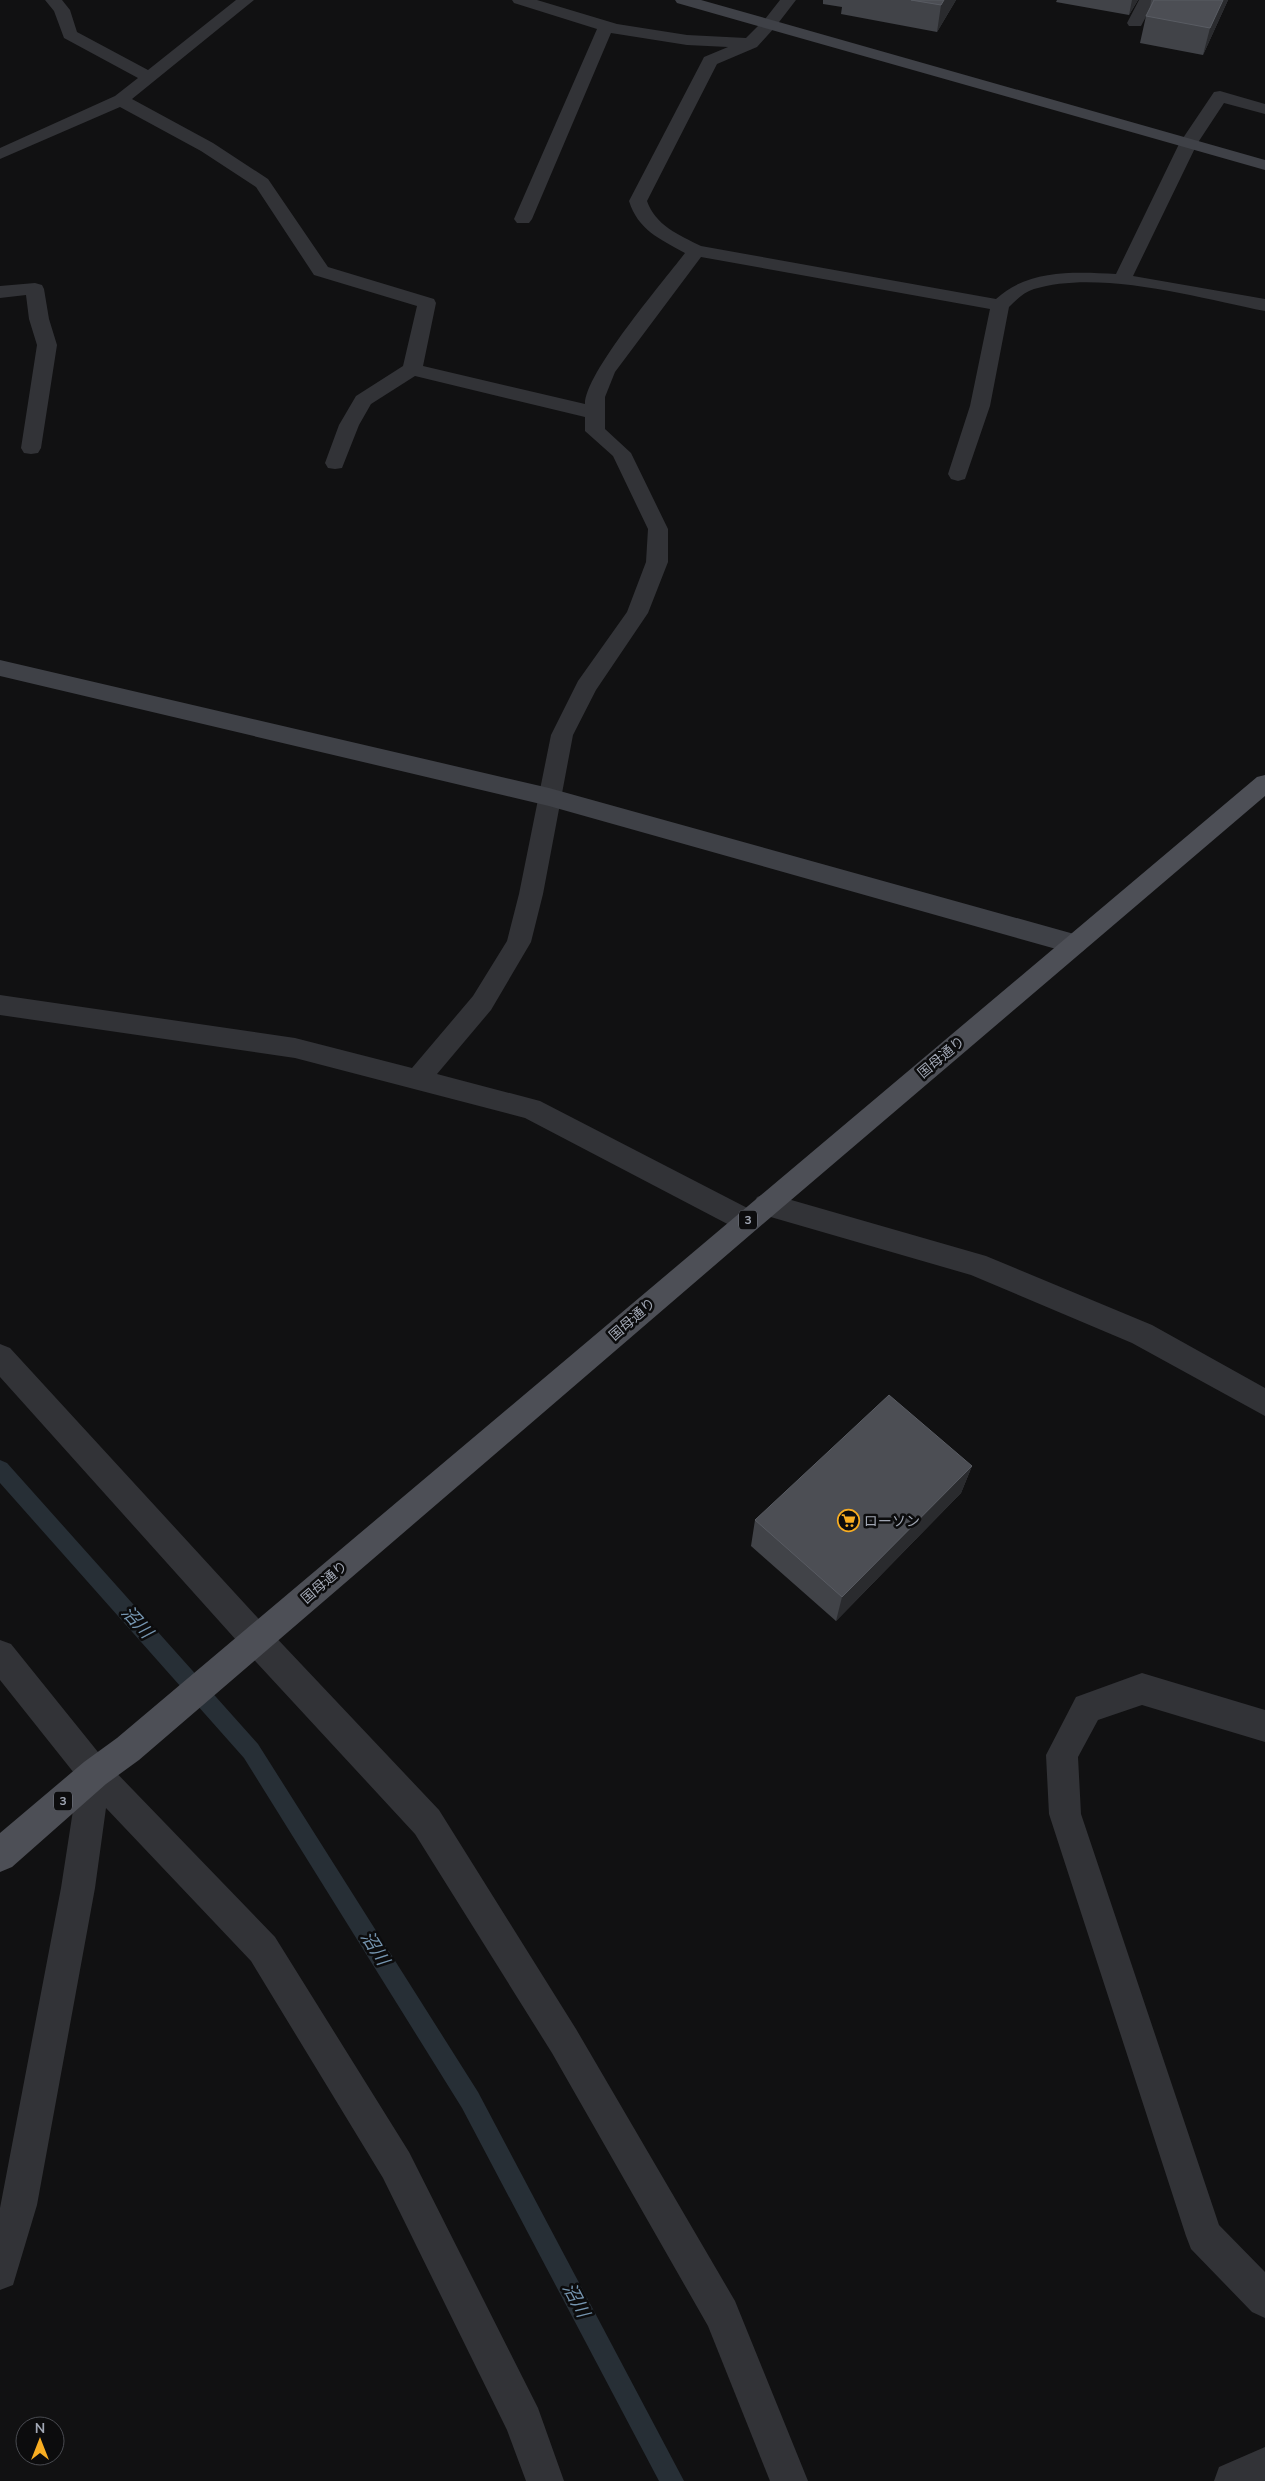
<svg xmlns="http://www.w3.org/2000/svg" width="1265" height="2481" font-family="'Nunito Sans','Noto Sans JP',sans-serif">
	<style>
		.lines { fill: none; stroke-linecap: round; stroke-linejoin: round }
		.stream { fill: #272f36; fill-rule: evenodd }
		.lane { fill: #323337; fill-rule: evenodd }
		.street { fill: #323337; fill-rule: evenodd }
		.secondary { fill: #3f4147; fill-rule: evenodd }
		.primary { fill: #4d4f56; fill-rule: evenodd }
		.wall { fill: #414348 }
		.shaded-wall { fill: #2a2b2e }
		.building { fill: #4c4e54; stroke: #595c63 }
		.labels { text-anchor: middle; stroke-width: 5; stroke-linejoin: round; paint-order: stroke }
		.shield { fill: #0c0c0d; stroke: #747882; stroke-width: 1 }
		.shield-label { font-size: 12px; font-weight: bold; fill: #a1a7b4 }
		.street-label { font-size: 14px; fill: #a1a7b4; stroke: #0c0c0d }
		.poi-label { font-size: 14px; fill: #a1a7b4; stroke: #0c0c0d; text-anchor: start }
		.near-water-label { font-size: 18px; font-style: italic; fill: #7696b1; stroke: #0c0c0d }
	</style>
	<rect width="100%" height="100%" fill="#111112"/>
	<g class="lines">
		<path class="stream" d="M0 1460 7 1463 258 1744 478 2092 684 2481H659L462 2108 244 1758 0 1483Z"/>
		<path class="lane" d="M780 0H796L776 26H764L762 23Z
			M1139 0H1155L1141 26H1129L1127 23Z"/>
		<path class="street" d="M45 0H62L70 10 77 32 148 70 236 0H254L132 99 213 143 268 179 328 267 434 299 436 303 423 366 585 404C585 373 663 282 685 253 660 239 638 230 629 201L702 61 704 57 728 47 687 45 611 33 532 219 529 223H517L514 219 597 29 514 3 512 0H537L617 24 687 35 746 38 764 20H776L778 23 776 26 757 47 717 64 647 201C655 225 679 235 701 246L996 299C1028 269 1075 272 1116 274L1179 144 1214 92 1220 91 1265 104V114L1224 103 1197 144 1133 276 1265 299V311C1200 298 1099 269 1034 289 1024 292 1016 300 1009 307L990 406 965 479 958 481 951 479 948 474 970 406 990 309 701 257 615 372 605 397V429L631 453 668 529V562L648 613 596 690 573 735 543 894 531 942 491 1010 437 1074 540 1101 757 1213 761 1221 757 1229 747 1233 737 1229 525 1118 295 1058 0 1015V995L295 1038 412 1068 473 996 507 941 519 894 551 735 578 681 627 612 646 562 648 529 613 456 585 431V417L415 376 371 404 359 425 342 468 335 469 328 468 325 463 339 425 356 396 403 366 417 306 314 275 256 187 201 151 120 107 0 159V148L115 96 138 78 64 38 54 11Z
			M35 283 42 285 44 289 49 319 57 345 41 448 38 453 31 454 24 453 21 448 37 345 29 319 26 295 0 298V286Z
			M767 1193 986 1256 1152 1325 1265 1388V1416L1132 1343 971 1275 757 1213 753 1205 757 1197Z
			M0 1344 10 1348 268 1629 439 1810 576 2029 735 2301 808 2481H770L708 2326 552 2053 415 1834 246 1651 0 1377Z
			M0 1640 11 1644 106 1762 275 1937 409 2152 538 2408 564 2481H526L507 2430 383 2178 251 1961 106 1808 95 1888 37 2205 13 2285 0 2290V2208L61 1888 78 1778 0 1680Z
			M1142 1673 1265 1710V1742L1142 1705 1098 1720 1078 1757 1081 1814 1219 2225 1265 2272V2318L1252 2312 1191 2249 1186 2236 1049 1814 1046 1755 1076 1697Z
			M1265 2447V2481H1214L1219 2467Z"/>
		<path class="secondary" d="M675 0H701L1265 160V170L677 3Z
			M0 660 549 788 1074 934 1083 937 1086 944 1083 951 1074 954 549 806 0 676Z"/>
		<path class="primary" d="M1265 775V796L757 1229 139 1760 106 1784 12 1867 0 1872V1833L84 1762 117 1738 1257 777Z"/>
	</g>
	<path class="wall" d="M823 0H956L937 32 841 14 842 7 823 4Z
		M1057 0H1138L1129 15 1056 2Z
		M1151 0H1228L1203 55 1140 43 1146 16 1150 9Z
		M972 1466 961 1493 836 1621 751 1546 755 1520Z"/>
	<path class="shaded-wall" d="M944 0H956L937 32 941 5Z
		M1132 0H1138L1129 15Z
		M1223 0H1228L1203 55 1210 28Z
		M972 1466 961 1493 836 1621 842 1597Z"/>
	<path class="building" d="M911 0H944L941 5Z
		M1154 0H1223L1210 28 1146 16Z
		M889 1395 972 1466 842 1597 755 1520Z"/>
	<defs>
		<symbol id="supermarket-ring" viewBox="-11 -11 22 22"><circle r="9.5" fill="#0c0c0d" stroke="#f9ae22" stroke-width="1.5"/><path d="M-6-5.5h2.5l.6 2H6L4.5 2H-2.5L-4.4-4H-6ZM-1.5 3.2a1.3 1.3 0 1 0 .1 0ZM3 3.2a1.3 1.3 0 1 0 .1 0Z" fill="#f9ae22"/></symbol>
	</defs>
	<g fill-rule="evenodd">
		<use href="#supermarket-ring" x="836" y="1508" width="25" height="25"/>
	</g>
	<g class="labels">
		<g class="shield">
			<rect x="739" y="1210.5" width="18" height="19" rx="4"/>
			<rect x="54" y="1791.5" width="18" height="19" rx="4"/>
		</g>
		<g class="shield-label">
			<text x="748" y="1224">3</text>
			<text x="63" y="1805">3</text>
		</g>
		<g class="street-label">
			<text transform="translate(941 1057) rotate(-40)" y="5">国母通り</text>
			<text transform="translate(632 1319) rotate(-41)" y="5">国母通り</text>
			<text transform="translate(324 1582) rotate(-41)" y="5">国母通り</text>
		</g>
		<g class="poi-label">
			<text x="864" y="1526">ローソン</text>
		</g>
		<g class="near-water-label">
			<text transform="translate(137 1622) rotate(48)" y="6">沼川</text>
			<text transform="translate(375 1948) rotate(58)" y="6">沼川</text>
			<text transform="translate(576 2300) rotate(62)" y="6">沼川</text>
		</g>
	</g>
	<g transform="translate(40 2441)"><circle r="24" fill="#0c0c0d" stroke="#484a50"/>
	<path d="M0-4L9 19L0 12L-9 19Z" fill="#f9ae22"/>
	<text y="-8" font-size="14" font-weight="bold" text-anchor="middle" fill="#a1a7b4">N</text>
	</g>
</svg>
